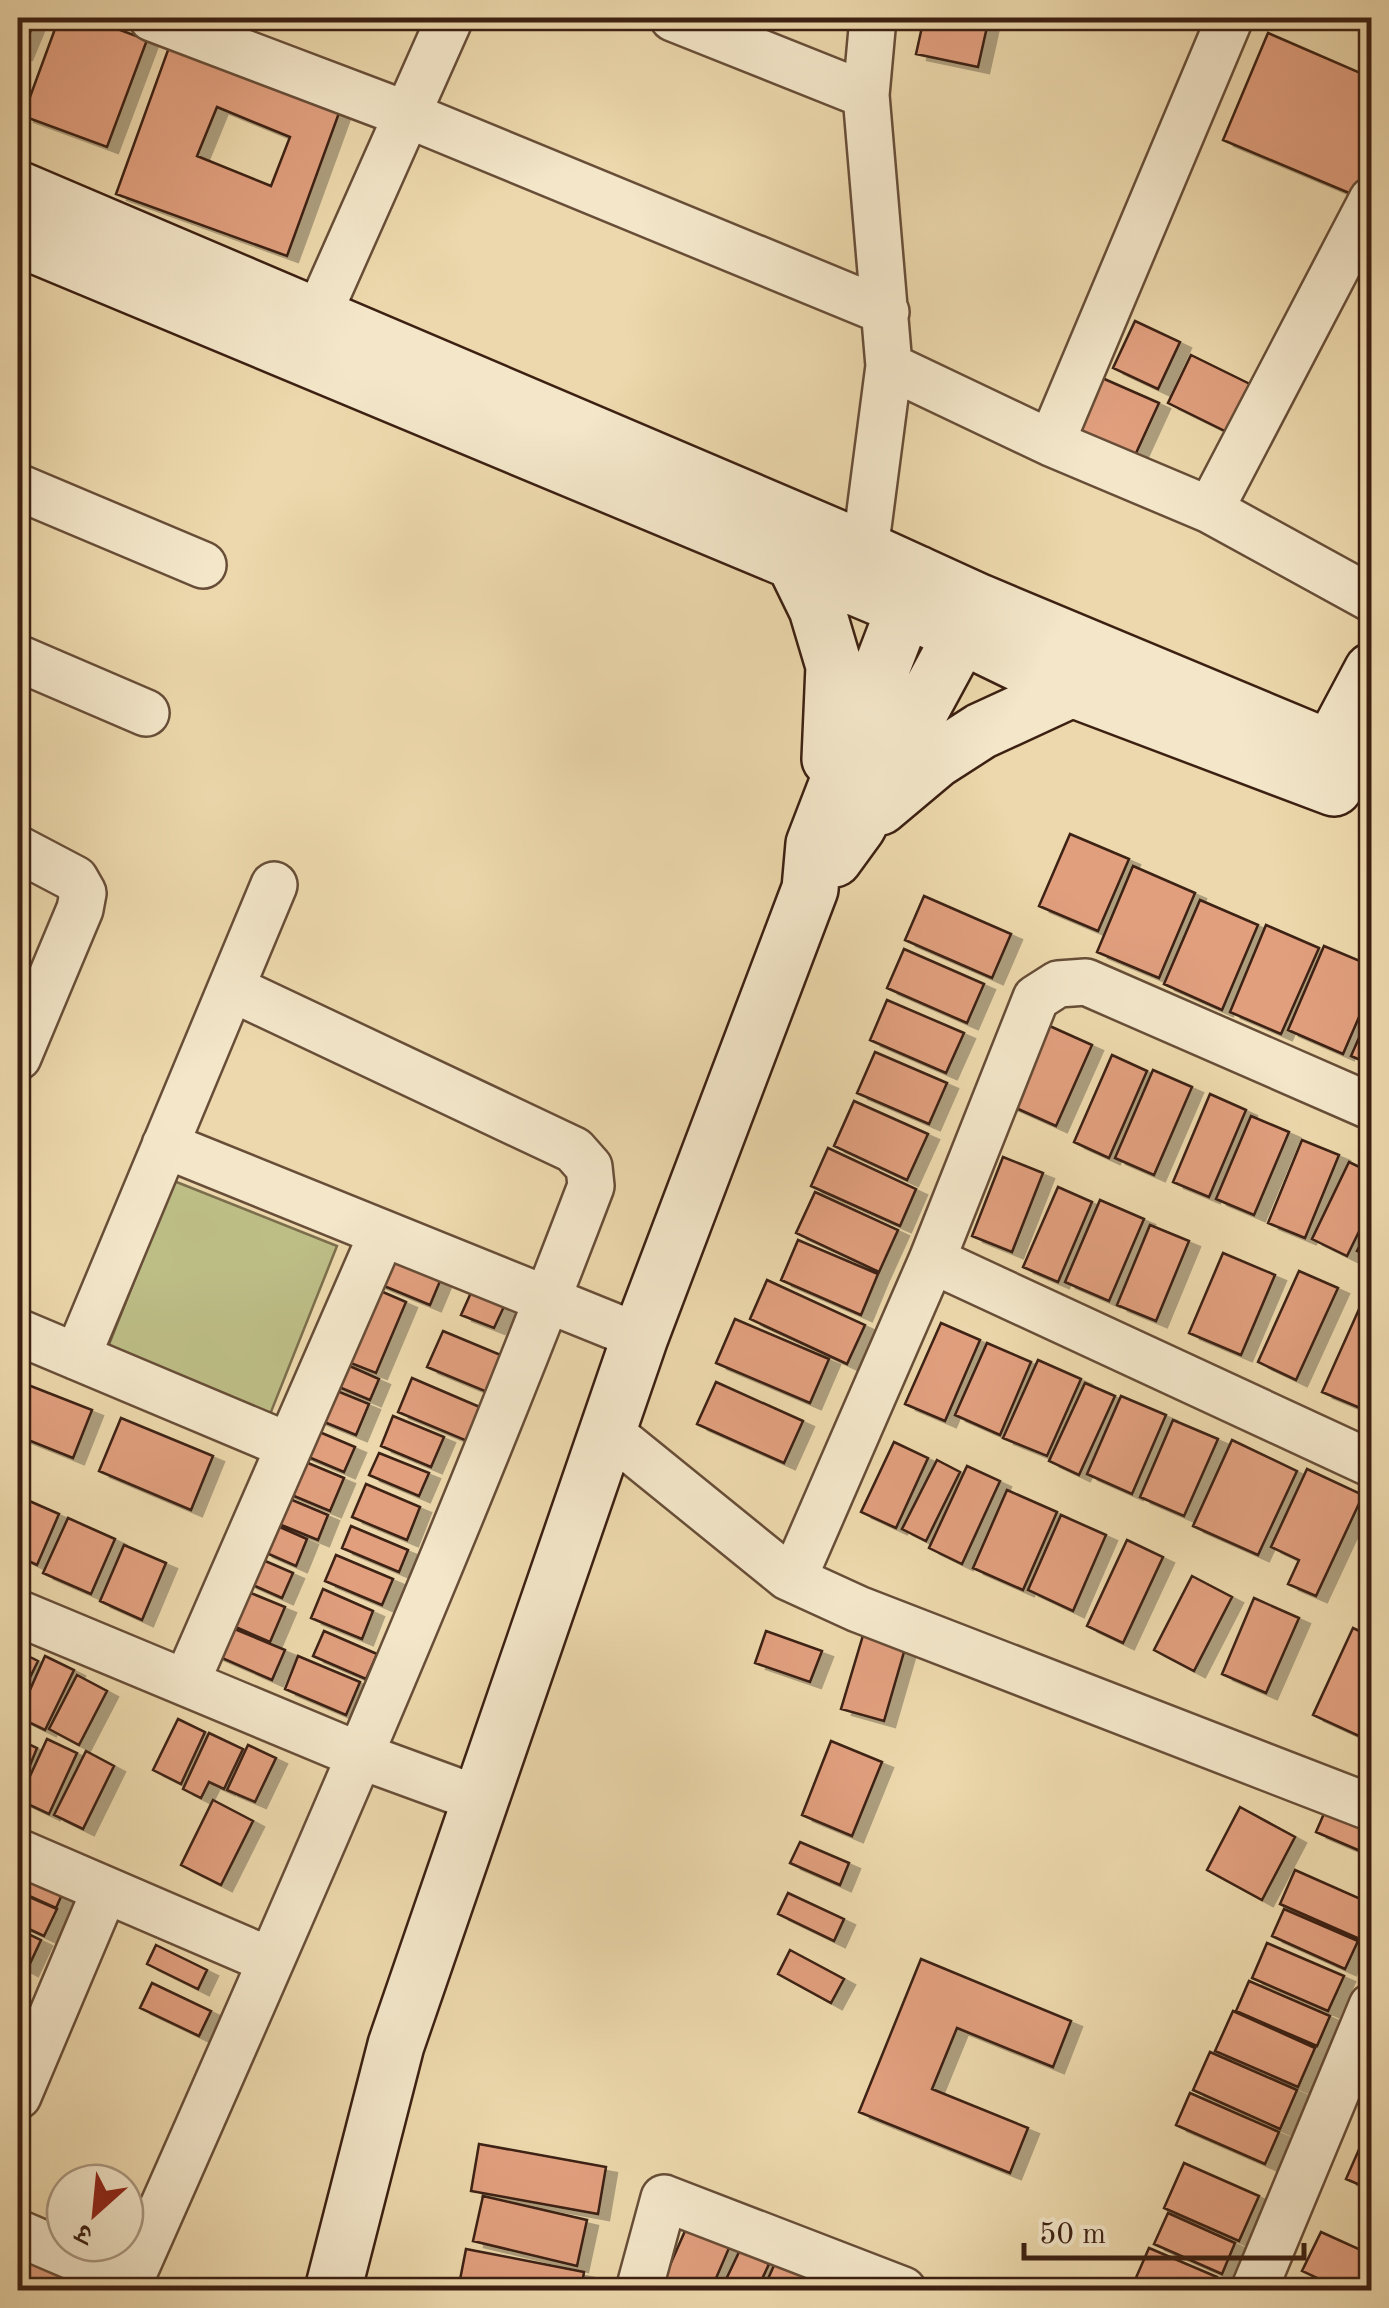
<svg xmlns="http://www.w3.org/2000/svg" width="1389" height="2308" font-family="'Old Standard TT','Noto Serif Devanagari',serif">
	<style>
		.green { fill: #bdbd86; stroke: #7c6e4c; stroke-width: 2.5 }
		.building { fill: #e19f7e; stroke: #3c2012; stroke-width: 2.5; fill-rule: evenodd; filter: url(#shadow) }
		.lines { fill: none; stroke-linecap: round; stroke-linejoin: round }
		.street-casing { stroke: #684e38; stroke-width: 50 }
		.secondary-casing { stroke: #3c2012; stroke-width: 60 }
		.street { stroke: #f3e6c9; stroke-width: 45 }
		.secondary { stroke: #f3e6c9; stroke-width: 55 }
	</style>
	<defs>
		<filter id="shadow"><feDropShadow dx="11" dy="6" stdDeviation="0" flood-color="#0004"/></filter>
	</defs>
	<rect width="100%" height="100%" fill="#ecd8ac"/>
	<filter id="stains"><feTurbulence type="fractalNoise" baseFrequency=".002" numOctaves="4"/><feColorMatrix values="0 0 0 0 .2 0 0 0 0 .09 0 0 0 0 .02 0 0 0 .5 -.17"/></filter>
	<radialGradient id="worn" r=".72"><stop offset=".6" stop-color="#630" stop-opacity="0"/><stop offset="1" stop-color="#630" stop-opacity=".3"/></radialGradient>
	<path class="green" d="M174 1181 337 1246 269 1417 106 1352Z"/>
	<path class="building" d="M18 18H36L21 54 18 53Z
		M59 18H88L147 40 107 147 23 116Z
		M924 18H989L978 67 916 54Z
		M1268 33 1372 78V173L1361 198 1223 140Z
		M172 39 343 102 287 256 116 194ZM217 107 290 137 271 186 197 156Z
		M1135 321 1180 342 1158 389 1113 368Z
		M1191 355 1258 388 1235 436 1168 403Z
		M1093 374 1159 403 1131 464 1066 435Z
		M1070 834 1129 859 1098 931 1039 906Z
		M1133 866 1195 893 1159 978 1097 952Z
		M924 896 1011 934 992 978 905 940Z
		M1200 900 1258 925 1222 1010 1164 984Z
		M1266 925 1319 948 1281 1034 1230 1012Z
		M1324 946 1372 966V987L1343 1054 1288 1030Z
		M904 949 984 984 967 1023 887 988Z
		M887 1000 964 1033 946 1073 870 1040Z
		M1372 1008V1065L1351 1056Z
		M1043 1023 1092 1045 1056 1126 1007 1104Z
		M875 1052 947 1083 929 1124 857 1093Z
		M1112 1055 1147 1071 1109 1158 1074 1142Z
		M1153 1070 1192 1087 1154 1175 1115 1158Z
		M1210 1094 1246 1110 1209 1197 1173 1182Z
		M854 1101 928 1134 907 1180 834 1146Z
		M1251 1116 1289 1132 1254 1215 1216 1199Z
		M1302 1140 1339 1155 1305 1238 1268 1223Z
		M828 1148 916 1189 900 1226 811 1186Z
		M1003 1157 1043 1173 1012 1252 972 1236Z
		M1349 1162 1372 1173V1205L1347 1256 1312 1239Z
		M1058 1187 1092 1202 1058 1282 1023 1267Z
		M815 1192 898 1230 879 1272 796 1233Z
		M1100 1200 1144 1219 1109 1301 1065 1282Z
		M1372 1221V1258L1357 1251Z
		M1150 1225 1189 1241 1156 1321 1117 1305Z
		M798 1240 878 1274 861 1315 781 1280Z
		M385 1250 443 1274 430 1305 372 1281Z
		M1223 1253 1275 1275 1241 1355 1189 1333Z
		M1299 1271 1338 1288 1296 1380 1258 1362Z
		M767 1280 865 1325 847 1364 750 1319Z
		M369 1286 406 1302 376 1373 338 1358Z
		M474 1286 507 1300 494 1328 461 1315Z
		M1360 1307 1372 1313V1413L1322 1392Z
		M735 1319 829 1359 810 1403 716 1363Z
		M941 1323 980 1340 945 1421 905 1404Z
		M443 1331 503 1356 487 1392 427 1367Z
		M987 1343 1031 1362 1000 1435 955 1415Z
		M336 1360 379 1379 370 1400 327 1382Z
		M1038 1360 1081 1379 1047 1456 1003 1438Z
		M412 1378 482 1408 467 1441 398 1412Z
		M18 1381 92 1410 73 1458 18 1436Z
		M716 1382 803 1421 784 1463 697 1424Z
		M1085 1383 1115 1396 1079 1475 1049 1461Z
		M325 1386 369 1404 356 1435 312 1417Z
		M1121 1396 1166 1415 1132 1494 1087 1474Z
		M393 1416 444 1437 431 1467 381 1446Z
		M121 1418 213 1456 191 1510 99 1471Z
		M1173 1420 1218 1439 1184 1516 1140 1497Z
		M310 1428 355 1447 344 1472 299 1453Z
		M1232 1440 1297 1471 1258 1555 1193 1526Z
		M894 1442 928 1458 896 1528 861 1512Z
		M379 1453 429 1473 419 1496 369 1475Z
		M296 1458 344 1478 330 1511 282 1491Z
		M937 1460 960 1472 926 1541 902 1529Z
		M967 1466 1000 1481 962 1564 929 1548Z
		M1307 1469 1363 1495 1316 1596 1288 1584 1299 1560 1271 1547Z
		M366 1484 420 1507 407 1540 352 1517Z
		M1007 1490 1057 1512 1023 1590 973 1568Z
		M18 1496 59 1514 37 1565 18 1556Z
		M285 1497 328 1515 318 1540 274 1522Z
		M1061 1515 1106 1535 1073 1611 1028 1590Z
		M68 1518 115 1539 91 1594 43 1573Z
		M273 1524 307 1539 296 1566 262 1551Z
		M351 1526 408 1550 399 1572 342 1548Z
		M1127 1540 1163 1557 1123 1643 1087 1626Z
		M124 1545 166 1563 142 1620 100 1601Z
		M336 1555 393 1579 382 1605 325 1581Z
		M256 1557 293 1573 282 1598 246 1582Z
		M1192 1576 1232 1597 1194 1671 1154 1650Z
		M323 1589 373 1611 362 1639 311 1618Z
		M246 1591 285 1607 270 1642 231 1625Z
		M1254 1598 1299 1618 1266 1693 1222 1674Z
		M225 1625 285 1650 272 1680 213 1654Z
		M1353 1628 1372 1637V1742L1313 1715Z
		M324 1631 377 1654 366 1679 313 1656Z
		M766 1631 822 1651 810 1682 755 1663Z
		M864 1632 906 1645 884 1721 841 1709Z
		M18 1651 38 1661 19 1700H18Z
		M45 1656 74 1670 45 1730 18 1717Z
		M298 1656 360 1682 346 1715 285 1689Z
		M77 1675 107 1691 79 1745 49 1729Z
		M178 1719 205 1732 181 1784 153 1770Z
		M209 1733 243 1749 224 1789 209 1782 201 1798 183 1789Z
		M18 1739 37 1748 18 1795Z
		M47 1739 77 1753 49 1814 19 1800Z
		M831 1741 882 1762 852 1836 802 1815Z
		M248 1745 276 1758 255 1802 227 1790Z
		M86 1751 114 1766 83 1829 54 1815Z
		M1332 1795 1372 1813V1856L1316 1832Z
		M213 1800 253 1821 221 1885 181 1865Z
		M1240 1807 1295 1837 1262 1900 1207 1870Z
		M800 1842 849 1863 840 1885 790 1863Z
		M18 1854 70 1876 56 1908 18 1891Z
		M1295 1870 1372 1904 1371 1944 1280 1904Z
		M18 1892 57 1909 44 1936 18 1924Z
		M788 1893 844 1919 834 1941 778 1914Z
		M1284 1909 1358 1941 1345 1969 1272 1936Z
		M18 1929 41 1940 27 1970 18 1965Z
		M1267 1943 1344 1976 1328 2011 1252 1978Z
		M156 1945 207 1970 198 1989 147 1964Z
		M790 1950 844 1979 831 2003 778 1974Z
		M921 1959 1071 2021 1053 2067 957 2028 932 2089 1028 2128 1010 2173 859 2112Z
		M1249 1981 1330 2016 1317 2046 1236 2011Z
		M152 1983 211 2011 199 2036 140 2008Z
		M1233 2011 1315 2048 1298 2087 1215 2051Z
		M1210 2052 1297 2090 1280 2129 1193 2090Z
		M1190 2093 1279 2132 1265 2164 1176 2125Z
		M1364 2138 1372 2142V2190L1346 2179Z
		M479 2144 606 2167 598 2214 471 2191Z
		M1184 2163 1259 2196 1239 2241 1164 2208Z
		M483 2196 587 2220 577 2266 473 2241Z
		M1168 2213 1235 2243 1222 2274 1154 2244Z
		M689 2222 732 2241 711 2290H659Z
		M1321 2232 1372 2255V2290H1343L1302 2271Z
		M18 2245 73 2269 64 2290H18Z
		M1149 2248 1217 2277 1211 2290H1159L1135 2280Z
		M466 2249 584 2272 581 2290H458Z
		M740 2250 769 2264 757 2290H721Z
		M780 2252 820 2270 811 2290H763Z"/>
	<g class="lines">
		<defs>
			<path id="street" d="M152 18 408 115 886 312
				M673 18 866 95
				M317 317 450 18
				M889 366 1051 443 1210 510 1372 599
				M1051 443 1230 18
				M18 487 203 565
				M1210 510 1372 200
				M865 550 889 366 866 95 873 18
				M18 658 146 713
				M18 849 75 879 83 893 80 909 18 1057
				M1372 1107 1086 982 1058 984 1036 998 932 1260 801 1561 788 1577 858 1609 1372 1808
				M165 1145 640 1337
				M932 1260 1372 1464
				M18 1332 289 1446
				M77 1357 274 885
				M608 1431 788 1577
				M18 1613 361 1756 481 1800
				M186 1683 382 1234
				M18 1852 271 1961
				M18 2096 105 1890
				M18 2233 130 2281
				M126 2290C288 1925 449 1559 591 1186L589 1167 574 1150 231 988
				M639 2290 664 2198 903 2290
				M1254 2290 1372 2006"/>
			<path id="secondary" d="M18 189 865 550 979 602 1372 766
				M18 238 905 608 1072 689 1334 788
				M794 562 817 609 834 666 830 759
				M1338 782 1331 748 1372 671
				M880 807 936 760 981 731 1072 689
				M834 859 858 826 976 608
				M333 2290 396 2045 640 1337 810 889 814 844 918 574"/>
		</defs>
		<use href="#street" class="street-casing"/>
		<use href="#secondary" class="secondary-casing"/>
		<use href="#street" class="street"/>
		<use href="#secondary" class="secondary"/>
	</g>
	<rect width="1389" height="2308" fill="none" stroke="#ecd8ac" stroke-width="60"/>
	<rect x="20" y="20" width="1349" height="2268" fill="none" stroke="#3c2012" stroke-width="5"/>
	<rect x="30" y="30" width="1329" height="2248" fill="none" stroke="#3c2012" stroke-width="2.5"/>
	<g transform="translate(95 2213) rotate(207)"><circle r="48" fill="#f3e6c9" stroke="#aa9780" stroke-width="2.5"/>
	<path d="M0-8L18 38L0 25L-18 38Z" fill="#8f2418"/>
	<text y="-15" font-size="28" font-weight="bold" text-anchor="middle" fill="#3c2012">उ</text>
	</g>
	<path d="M1024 2243v15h280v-15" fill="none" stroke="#3c2012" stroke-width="5"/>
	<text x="1039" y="2243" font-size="30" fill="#3c2012" stroke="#f3e6c9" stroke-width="8" paint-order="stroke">50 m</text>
	<rect width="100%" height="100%" filter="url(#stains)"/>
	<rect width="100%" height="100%" fill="url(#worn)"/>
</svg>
